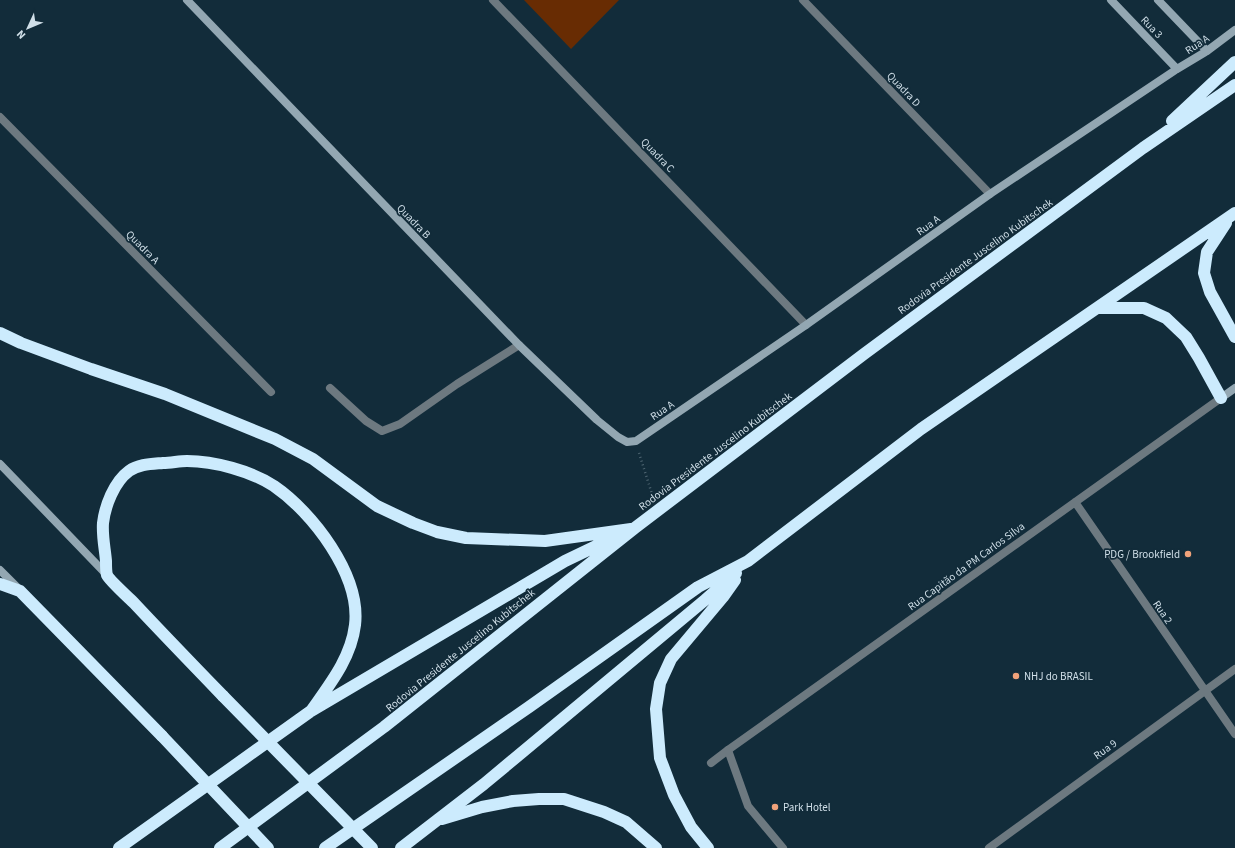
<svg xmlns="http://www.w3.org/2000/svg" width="1235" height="848" font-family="'Source Sans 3',sans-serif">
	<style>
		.green { fill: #682c03 }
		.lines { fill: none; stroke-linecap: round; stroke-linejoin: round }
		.path { stroke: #4e6571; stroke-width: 2.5; stroke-dasharray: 1 3; stroke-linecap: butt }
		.lane { stroke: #6d7980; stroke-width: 8 }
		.street { stroke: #6d7980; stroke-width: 8 }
		.secondary { stroke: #93a7b2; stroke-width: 8 }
		.highway { stroke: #ccebfd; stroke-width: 12 }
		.highway-bridge { stroke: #ccebfd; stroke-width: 12 }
		.poi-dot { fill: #f0a27a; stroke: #122c3a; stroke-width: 1.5 }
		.labels { text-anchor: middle; stroke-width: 3.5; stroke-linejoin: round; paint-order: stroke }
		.street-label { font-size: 11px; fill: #d0dfe8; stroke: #122c3a }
		.poi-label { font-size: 11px; fill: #d0dfe8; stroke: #122c3a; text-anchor: start }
	</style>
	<rect width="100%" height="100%" fill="#122c3a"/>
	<path class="green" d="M524 0H619L571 49Z"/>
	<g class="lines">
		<path class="path" d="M639 453 652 494"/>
		<path class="lane" d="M711 763 728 750 748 806 783 848"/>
		<path class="street" d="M493 0 806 325
			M803 0 990 194
			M0 117 271 392
			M330 388 366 421 382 431 400 424 457 384 519 345
			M1075 502 1235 734
			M728 750 1221 398
			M989 848 1235 669"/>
		<path class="secondary" d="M187 0 519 345 597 420 618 437 627 442 636 441 806 325 990 194 1177 69 1207 51 1235 30
			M1111 0 1177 69
			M1158 0 1207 51
			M1221 398 1235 388
			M0 464 107 575
			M0 570 18 588"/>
		<path class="highway" d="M1172 121 1235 62
			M1226 223 1207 252 1204 273 1210 292 1235 337
			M1098 308H1144L1166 318 1186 337 1199 358 1221 398
			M0 333 21 343 91 369 165 394 275 439 313 459 377 506 413 523 437 532 466 538 545 541 631 529
			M0 584 20 591 162 736
			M223 696C193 665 163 634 134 603 129 598 109 580 107 575 106 572 106 565 106 561 105 549 102 536 103 523 105 506 114 482 129 471 139 464 151 464 163 463 171 463 179 461 187 461 214 461 251 471 274 486 312 512 361 575 355 625 351 658 330 684 311 711
			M442 819 482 807 513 801 539 799H564L604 812 626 822 656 848
			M119 848 311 711 565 561 615 537
			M220 848 384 727 636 527 864 354 1143 148 1235 85
			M325 848 529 707 698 587 748 561 921 429 1235 213
			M401 848 484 784 705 600 736 573
			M708 848 691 827 674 795 660 758 656 709 660 683 671 659 723 597 735 580"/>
		<path class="highway-bridge" d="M223 696 372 848
			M162 736 268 848"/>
	</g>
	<g class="poi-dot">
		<circle cx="1188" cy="554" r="4"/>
		<circle cx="1016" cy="676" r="4"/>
		<circle cx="775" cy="807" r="4"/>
	</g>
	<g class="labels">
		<g class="street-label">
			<text transform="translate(1152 27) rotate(46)" y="4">Rua 3</text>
			<text transform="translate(1197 44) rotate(-33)" y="4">Rua A</text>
			<text transform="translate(904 89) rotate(46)" y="4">Quadra D</text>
			<text transform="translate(658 155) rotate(46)" y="4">Quadra C</text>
			<text transform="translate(414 221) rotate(46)" y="4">Quadra B</text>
			<text transform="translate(928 225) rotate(-36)" y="4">Rua A</text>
			<text transform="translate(143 247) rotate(45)" y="4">Quadra A</text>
			<text transform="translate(975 256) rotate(-36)" y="4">Rodovia Presidente Juscelino Kubitschek</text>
			<text transform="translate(662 410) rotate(-34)" y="4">Rua A</text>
			<text transform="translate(715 451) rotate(-37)" y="4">Rodovia Presidente Juscelino Kubitschek</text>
			<text transform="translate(966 566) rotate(-36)" y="4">Rua Capitão da PM Carlos Silva</text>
			<text transform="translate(1163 612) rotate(56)" y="4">Rua 2</text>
			<text transform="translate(460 650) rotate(-39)" y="4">Rodovia Presidente Juscelino Kubitschek</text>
			<text transform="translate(1105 749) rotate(-36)" y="4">Rua 9</text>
		</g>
		<g class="poi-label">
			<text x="1180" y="558" text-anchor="end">PDG / Brookfield</text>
			<text x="1024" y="680">NHJ do BRASIL</text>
			<text x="783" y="811">Park Hotel</text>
		</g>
	</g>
	<g transform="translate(28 28) rotate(226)" stroke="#122c3a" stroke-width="3" paint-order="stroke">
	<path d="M0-3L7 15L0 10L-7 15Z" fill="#d0dfe8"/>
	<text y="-6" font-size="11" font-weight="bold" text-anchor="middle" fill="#d0dfe8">N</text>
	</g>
</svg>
